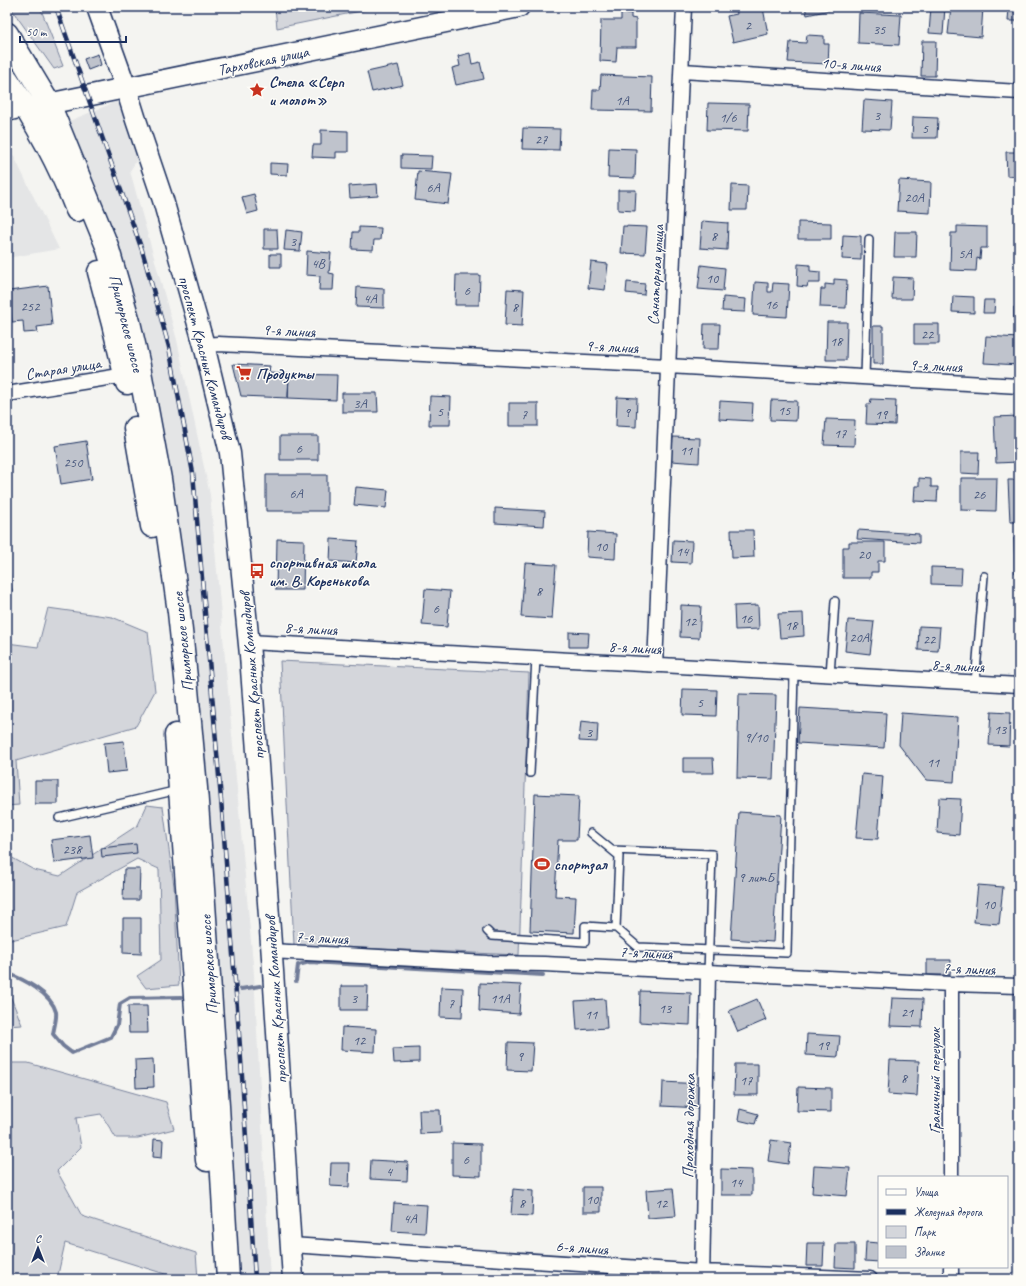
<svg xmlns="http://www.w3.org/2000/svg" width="1026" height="1286" font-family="Caveat,sans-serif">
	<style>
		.built { fill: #e4e5e6 }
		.green { fill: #d4d6db; stroke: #78829c }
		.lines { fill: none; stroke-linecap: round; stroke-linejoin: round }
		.stream { stroke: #717c98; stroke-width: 4 }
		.building { fill: #bfc3cc; stroke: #1b2f5e }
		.lane-casing { stroke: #1b2f5e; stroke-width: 10 }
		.street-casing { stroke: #1b2f5e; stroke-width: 17 }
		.secondary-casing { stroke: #1b2f5e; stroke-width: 23 }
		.highway-casing { stroke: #1b2f5e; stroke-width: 25 }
		.lane { stroke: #fdfcf7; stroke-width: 7 }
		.street { stroke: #fdfcf7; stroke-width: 14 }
		.secondary { stroke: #fdfcf7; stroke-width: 20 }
		.highway { stroke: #fdfcf7; stroke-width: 22 }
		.rail-casing { stroke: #1b2f5e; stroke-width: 4.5 }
		.rail { stroke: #fdfcf7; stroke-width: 3; stroke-dasharray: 9; stroke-linecap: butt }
		.labels { text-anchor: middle; stroke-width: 3; stroke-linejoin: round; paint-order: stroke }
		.number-label { font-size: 14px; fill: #44547a }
		.street-label { font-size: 16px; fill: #1b2f5e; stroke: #fdfcf7 }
		.poi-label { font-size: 16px; font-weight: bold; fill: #1b2f5e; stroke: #fdfcf7; text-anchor: start }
	</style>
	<rect width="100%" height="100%" fill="#f4f4f1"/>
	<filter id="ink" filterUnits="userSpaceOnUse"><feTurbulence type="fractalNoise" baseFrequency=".025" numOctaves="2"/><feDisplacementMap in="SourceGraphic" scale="8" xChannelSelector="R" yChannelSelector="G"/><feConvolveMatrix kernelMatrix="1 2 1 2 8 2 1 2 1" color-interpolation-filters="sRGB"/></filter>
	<g filter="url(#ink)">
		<path class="built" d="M120 100 140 155 130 171 177 340 210 495 254 974 270 1279H236L195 678 95 190 92 179 75 138 67 122Z
			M7 142 59 249 7 258Z"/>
		<path class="green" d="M10 7H40L63 66 54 69Z
			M275 7H381L277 28Z
			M48 608 112 617 148 632 155 691 136 726 16 761 19 805 7 806V643L38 647Z
			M280 661 529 673 519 955 294 945Z
			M147 805 163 807 174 886 179 985 146 988 137 976 161 960 159 869 137 859 77 892 66 927 11 940 7 938V855L34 870 60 876 138 825Z
			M7 988 22 1025 7 1026Z
			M7 1063H28L166 1102 174 1129 138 1138H116L101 1114 76 1118 81 1147 57 1171 82 1216 196 1253 198 1279H178V1278L65 1243 57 1279H7Z"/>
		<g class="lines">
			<path class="stream" d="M7 973C23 979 51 993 56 1012 57 1018 54 1027 53 1034L63 1046 72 1053 111 1037 117 1025 120 1004 130 998 181 997
				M296 981 298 965 310 962 543 975
				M241 989 260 986"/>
		</g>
		<path class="building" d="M736 7H756V10L763 8 768 34 733 42 727 16 737 14Z
			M805 7H844L807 15Z
			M931 7H945L943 34 929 33Z
			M951 7H983L981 37 948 34Z
			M1009 7H1019V21H1008Z
			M621 13H631V18L636 19V47H617L616 62 600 61 601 20H621Z
			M859 13 901 15 899 45 858 43Z
			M807 35 824 36V44H829L828 64 788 62 790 42 806 43Z
			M922 41H936L935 76H921Z
			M470 53 472 64 480 62 484 79 456 85 452 68 460 66 458 56Z
			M98 54 101 65 88 70 84 59Z
			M398 65 403 85 372 92 367 72Z
			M601 75 652 77 651 111 592 110 593 90H600Z
			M864 100 892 102 890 130 862 129Z
			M708 103 749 104 748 131 707 130Z
			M913 117 938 118 937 138H912Z
			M523 128 560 129 559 150 522 149Z
			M321 130 348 131V152H336V158L312 157 313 145H321Z
			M609 148 636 149 635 178 608 177Z
			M1006 152H1019V175L1007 176Z
			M401 155 432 156 431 169 401 168Z
			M270 163 288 164 287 175 270 174Z
			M418 171 452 174 448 204 415 200Z
			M899 180 931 182 930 213 897 211Z
			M377 184 378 196 350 198 349 186Z
			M732 185 748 186 747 210H731Z
			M618 190H636L635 211 618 210Z
			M254 194 258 211 247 214 242 197Z
			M702 221 728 223 727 250 700 248Z
			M798 222 831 223V239H798Z
			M623 226 647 227 645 254 621 253Z
			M957 226 987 227V248H981L980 259 977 258 976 271 950 270 951 233H957Z
			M359 227 381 228 380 240H374L373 250 352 249 353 232H359Z
			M264 229H277L278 249H264Z
			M286 230 302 232 300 251 284 250Z
			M895 232H917L916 257H894Z
			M843 235 861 236V260L842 259Z
			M307 251 331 253 329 273 334 274 333 290H319L320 276 306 275Z
			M270 254H281V267H270Z
			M591 262 608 264 605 290 588 288Z
			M798 264 810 265V271L820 272V283H808L807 287 797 286Z
			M701 265 725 268 723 291 698 289Z
			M456 275H480L479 305H455Z
			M893 277 913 278 912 299H892Z
			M834 279 847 280 846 308 820 307 821 289H825V284L834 285Z
			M627 282 645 284 644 295 626 293Z
			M755 282 768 283V292H772L773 283 789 284 787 317 753 315Z
			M48 286 52 325 37 327 38 332 24 333 23 321 12 322 9 291Z
			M357 287 384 289V308L356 307Z
			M507 289 524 290 522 326 505 325Z
			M953 296 974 297V313L952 312Z
			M723 297 746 299 745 312 722 311Z
			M1018 297 1019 321H1014V307H1018Z
			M984 300H995L994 313H983Z
			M827 322H847L846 360H826Z
			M704 324H720L719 349H703Z
			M914 324H939V344H914Z
			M873 326H883V364H873Z
			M986 336 1019 338V365L984 363Z
			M233 364 270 366 269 373 289 374 288 398 241 396Z
			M289 374 337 375 336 400 288 398Z
			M342 393H377L378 412H342Z
			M430 396 451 397 450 425H429Z
			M617 397 637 398 636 427 616 426Z
			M871 399 896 400 895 425 866 424 867 404H870Z
			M771 400 797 401 796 421 770 420Z
			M720 401 753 403 752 421 719 419Z
			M509 403H538V426H509Z
			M1019 416V462L996 463 994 417Z
			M826 419 855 420 854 446 824 445Z
			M280 436H318V460H280Z
			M673 437 700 438 699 463 671 461Z
			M86 441 92 479 61 484 55 446Z
			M961 452H979L978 474 961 473Z
			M266 475H327V511H266Z
			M919 478 931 479V487H938L937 502 914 501 915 486H919Z
			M961 478H997L996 511 961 510Z
			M1008 480H1019V522H1010Z
			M356 487 388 490 386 508 354 505Z
			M495 508 545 511 544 526 495 523Z
			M731 530H753L754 557 732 558Z
			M858 530 919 534V543L857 539Z
			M588 532 616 534 615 559 587 557Z
			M1014 538H1019V573H1015Z
			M277 539 304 540 303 590H276Z
			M331 539 358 541 356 563 330 561Z
			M673 540 692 541 691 563 672 562Z
			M849 542H885V561H878V572H871V578H843V547H849Z
			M7 556 12 591 7 592Z
			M525 563 556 565 552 619 521 617Z
			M931 567 962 568 961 585 931 584Z
			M425 589 450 591 447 627 422 625Z
			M681 605 701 606 699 638 680 637Z
			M758 605 759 629 735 630 734 606Z
			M803 613 804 636 780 638 778 614Z
			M848 620 874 622 870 654 845 651Z
			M919 626 940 627 938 651 918 650Z
			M569 632 589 633 588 647H569Z
			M683 689 717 690 716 716 682 715Z
			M739 694 776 695 773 779 737 778Z
			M800 708 886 713 884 748 798 743Z
			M991 712 1010 713 1009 746 989 745Z
			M901 713 958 717 954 782 926 780 899 745Z
			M581 721 598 723 597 742 579 741Z
			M124 741 127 771 107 773 104 743Z
			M683 758H713L714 773H683Z
			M862 774 883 776 878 839 856 838Z
			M35 781H58V804H35Z
			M535 794 579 796 577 840H558L555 896 576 897 574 933 530 931Z
			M939 798 961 799 959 835 937 833Z
			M739 812 781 815 773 942 731 939Z
			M90 835 93 858 54 863 51 840Z
			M136 844 137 853 102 857 101 848Z
			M124 869H140L139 900H123Z
			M978 885 1003 887 999 924 974 922Z
			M123 918H141V954L123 953Z
			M927 960H951L950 975H927Z
			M480 983 521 985 519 1014 479 1011Z
			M341 986H368L367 1010H341Z
			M441 987 463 988 462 1018 440 1017Z
			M640 991 691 993 690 1025 639 1022Z
			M892 998 923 999 922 1027 890 1026Z
			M605 999 607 1028 577 1030 575 1001Z
			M757 999 766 1020 738 1032 729 1011Z
			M128 1006H147L148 1033H129Z
			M342 1027 376 1029 375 1052 341 1050Z
			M807 1034 840 1036 838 1057 806 1055Z
			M508 1042 533 1043 531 1071 507 1070Z
			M419 1048V1062L394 1063 393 1049Z
			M153 1059 154 1087 136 1088 135 1060Z
			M890 1060 919 1061 917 1096 888 1094Z
			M735 1064H758V1095H734Z
			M663 1082 701 1084 700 1108 662 1106Z
			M798 1087 831 1088V1112L797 1111Z
			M740 1109 758 1114 755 1124 738 1120Z
			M419 1110H440L441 1133 420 1134Z
			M154 1139 163 1140 162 1158 153 1157Z
			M771 1140 791 1143 788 1164 768 1161Z
			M452 1143 481 1144V1176L452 1175Z
			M371 1160 408 1162 407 1181 370 1179Z
			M331 1163H350L349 1187 330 1186Z
			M814 1166 850 1168 847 1196 812 1193Z
			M721 1169 752 1170V1195H721Z
			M583 1187H601V1212H583Z
			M673 1188 676 1216 648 1218 646 1190Z
			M513 1189 533 1191 532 1216 511 1215Z
			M394 1203 427 1205 425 1233 392 1231Z
			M866 1242 879 1243V1262L865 1261Z
			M807 1243H824L823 1266H806Z
			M836 1244H855V1268L835 1267Z"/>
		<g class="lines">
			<defs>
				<path id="lane" d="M448 7 450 21
					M865 378 869 239
					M830 675 835 601
					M975 683 984 576
					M530 773 536 658
					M59 818 178 790
					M612 850 712 854 708 973
					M616 928 638 947 787 953 794 673
					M487 931 492 936 585 942V926L616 928 619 856 591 833"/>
				<path id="street" d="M682 71 1019 92
					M7 114 27 109
					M204 345 218 344 668 366 1019 386
					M7 394 126 375
					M249 642 1019 685
					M655 665 684 7
					M271 951 487 963 544 964 951 984 1019 986
					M951 984V1177
					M291 1245 703 1272 870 1279
					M951 1267V1279
					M702 1279 708 973"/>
				<path id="secondary" d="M97 7 126 88 136 120 163 200 204 345 230 453 250 655 273 971 293 1279
					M33 107 519 7"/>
				<path id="highway" d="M7 34 49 104 107 246 129 322 139 366 160 479 179 612 186 678 196 788 218 1106 228 1279
					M7 79C35 120 59 164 77 210
					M99 272 113 324 127 383
					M135 428 152 526
					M176 735 207 1160"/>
			</defs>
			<use href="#lane" class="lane-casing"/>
			<use href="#street" class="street-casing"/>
			<use href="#secondary" class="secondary-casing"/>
			<use href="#highway" class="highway-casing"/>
			<use href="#lane" class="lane"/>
			<use href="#street" class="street"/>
			<use href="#secondary" class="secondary"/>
			<use href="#highway" class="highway"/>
			<defs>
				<path id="rail" d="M56 7 142 250 169 347 193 473 223 823 241 1060 255 1279"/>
			</defs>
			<use href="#rail" class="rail-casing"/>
			<use href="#rail" class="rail"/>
		</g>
	</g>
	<defs>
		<symbol id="sight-bare" viewBox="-9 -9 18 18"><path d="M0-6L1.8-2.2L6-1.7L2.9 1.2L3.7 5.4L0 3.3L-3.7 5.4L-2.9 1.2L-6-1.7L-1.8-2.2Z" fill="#c8321e" stroke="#fdfcf7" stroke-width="2.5" paint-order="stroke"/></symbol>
		<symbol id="supermarket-bare" viewBox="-9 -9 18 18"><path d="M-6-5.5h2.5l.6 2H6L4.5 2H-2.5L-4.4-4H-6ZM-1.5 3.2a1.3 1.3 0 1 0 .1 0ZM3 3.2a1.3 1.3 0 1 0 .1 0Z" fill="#c8321e" stroke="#fdfcf7" stroke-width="2.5" paint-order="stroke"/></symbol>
		<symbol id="bus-bare" viewBox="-9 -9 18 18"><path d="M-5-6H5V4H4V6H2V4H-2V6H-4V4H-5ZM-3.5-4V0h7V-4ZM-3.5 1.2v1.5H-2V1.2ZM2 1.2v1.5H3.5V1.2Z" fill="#c8321e" stroke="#fdfcf7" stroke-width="2.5" paint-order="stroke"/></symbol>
		<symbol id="stadium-bare" viewBox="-9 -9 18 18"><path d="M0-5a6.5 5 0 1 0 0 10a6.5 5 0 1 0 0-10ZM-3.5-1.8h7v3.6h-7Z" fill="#c8321e" stroke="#fdfcf7" stroke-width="2.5" paint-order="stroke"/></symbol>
	</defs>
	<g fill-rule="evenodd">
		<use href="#sight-bare" x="246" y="79" width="22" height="22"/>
		<use href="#supermarket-bare" x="233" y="362" width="22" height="22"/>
		<use href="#bus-bare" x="246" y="560" width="22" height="22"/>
		<use href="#stadium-bare" x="531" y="853" width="22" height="22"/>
	</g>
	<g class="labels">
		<g class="number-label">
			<text x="748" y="30">2</text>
			<text x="879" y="34">35</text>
			<text x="622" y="105">1А</text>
			<text x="877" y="120">3</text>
			<text x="728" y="122">1/6</text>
			<text x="925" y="133">5</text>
			<text x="541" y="144">27</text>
			<text x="433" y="192">6А</text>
			<text x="914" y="202">20А</text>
			<text x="714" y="241">8</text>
			<text x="293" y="246">3</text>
			<text x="965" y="258">5А</text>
			<text x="318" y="268">4В</text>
			<text x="712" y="283">10</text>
			<text x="467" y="295">6</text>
			<text x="370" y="303">4А</text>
			<text x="771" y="309">16</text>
			<text x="30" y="311">252</text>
			<text x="515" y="312">8</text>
			<text x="927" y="339">22</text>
			<text x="836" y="346">18</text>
			<text x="360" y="408">3А</text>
			<text x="784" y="415">15</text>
			<text x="440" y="416">5</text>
			<text x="627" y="417">9</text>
			<text x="524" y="419">7</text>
			<text x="881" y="419">19</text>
			<text x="840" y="438">17</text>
			<text x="299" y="453">6</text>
			<text x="686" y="455">11</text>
			<text x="73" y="467">250</text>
			<text x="296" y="498">6А</text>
			<text x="979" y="499">26</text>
			<text x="601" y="551">10</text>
			<text x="682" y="556">14</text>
			<text x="864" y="559">20</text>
			<text x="539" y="596">8</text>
			<text x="436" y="613">6</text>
			<text x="746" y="623">16</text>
			<text x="690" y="626">12</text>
			<text x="791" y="630">18</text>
			<text x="859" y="642">20А</text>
			<text x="929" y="644">22</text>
			<text x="700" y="707">5</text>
			<text x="1000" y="734">13</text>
			<text x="589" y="737">3</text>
			<text x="756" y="742">9/10</text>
			<text x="933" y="767">11</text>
			<text x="72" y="854">238</text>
			<text x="756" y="882">9 литБ</text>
			<text x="989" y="909">10</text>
			<text x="354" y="1003">3</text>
			<text x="500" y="1003">11А</text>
			<text x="451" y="1008">7</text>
			<text x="665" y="1013">13</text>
			<text x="907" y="1017">21</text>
			<text x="591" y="1019">11</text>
			<text x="359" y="1045">12</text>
			<text x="823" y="1050">19</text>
			<text x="520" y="1061">9</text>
			<text x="904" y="1083">8</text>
			<text x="746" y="1085">17</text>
			<text x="466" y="1164">6</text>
			<text x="389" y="1176">4</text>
			<text x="736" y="1187">14</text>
			<text x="592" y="1204">10</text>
			<text x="522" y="1208">8</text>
			<text x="661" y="1208">12</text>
			<text x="410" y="1223">4А</text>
		</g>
		<g class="street-label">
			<text transform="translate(263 60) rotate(-12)" y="6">Тарховская улица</text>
			<text transform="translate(851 64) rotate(4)" y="6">10-я линия</text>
			<text transform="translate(655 275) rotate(-87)" y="6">Санаторная улица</text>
			<text transform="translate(127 323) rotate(76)" y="6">Приморское шоссе</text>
			<text transform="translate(289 330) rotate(3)" y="6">9-я линия</text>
			<text transform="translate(612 346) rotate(3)" y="6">9-я линия</text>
			<text transform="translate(206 357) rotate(75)" y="6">проспект Красных Командиров</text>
			<text transform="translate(936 365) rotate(3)" y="6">9-я линия</text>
			<text transform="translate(63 368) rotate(-9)" y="6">Старая улица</text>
			<text transform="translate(311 628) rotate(3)" y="6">8-я линия</text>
			<text transform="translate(182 642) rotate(-96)" y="6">Приморское шоссе</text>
			<text transform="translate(635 647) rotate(3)" y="6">8-я линия</text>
			<text transform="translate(958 665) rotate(3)" y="6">8-я линия</text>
			<text transform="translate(251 676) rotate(-95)" y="6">проспект Красных Командиров</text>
			<text transform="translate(322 937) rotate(3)" y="6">7-я линия</text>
			<text transform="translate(646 952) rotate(3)" y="6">7-я линия</text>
			<text transform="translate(208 965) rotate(-94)" y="6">Приморское шоссе</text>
			<text transform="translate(969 968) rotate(2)" y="6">7-я линия</text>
			<text transform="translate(275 1000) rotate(-94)" y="6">проспект Красных Командиров</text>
			<text transform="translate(934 1081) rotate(-90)" y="6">Граничный переулок</text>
			<text transform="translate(688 1126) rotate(-89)" y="6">Проходная дорожка</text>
			<text transform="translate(582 1247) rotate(4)" y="6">6-я линия</text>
		</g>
		<g class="poi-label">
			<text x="269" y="87">Стела «Серп<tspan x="269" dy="18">и молот»</tspan></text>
			<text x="256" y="379">Продукты</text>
			<text x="269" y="568">спортивная школа<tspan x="269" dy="18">им. В. Коренькова</tspan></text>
			<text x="554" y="870">спортзал</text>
		</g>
	</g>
	<rect width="1026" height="1286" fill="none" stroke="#fdfcf7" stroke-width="24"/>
	<rect x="12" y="12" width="1002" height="1262" fill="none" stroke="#1b2f5e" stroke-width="1.5" filter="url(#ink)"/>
	<rect x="878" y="1176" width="130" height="92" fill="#fdfcf7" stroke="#a3aaba"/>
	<rect x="886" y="1189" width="20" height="6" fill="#fdfcf7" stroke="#a3aaba"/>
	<text x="914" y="1196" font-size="12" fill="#1b2f5e">Улица</text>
	<rect x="886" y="1209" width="20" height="6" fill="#1b2f5e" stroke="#a3aaba"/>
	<text x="914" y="1216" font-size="12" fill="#1b2f5e">Железная дорога</text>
	<rect x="886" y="1226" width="20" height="12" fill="#d4d6db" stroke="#a3aaba"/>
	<text x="914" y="1236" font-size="12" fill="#1b2f5e">Парк</text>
	<rect x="886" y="1246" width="20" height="12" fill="#bfc3cc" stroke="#a3aaba"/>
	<text x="914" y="1256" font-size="12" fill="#1b2f5e">Здание</text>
	<g transform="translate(38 1248)" stroke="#fdfcf7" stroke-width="3" paint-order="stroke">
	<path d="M0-3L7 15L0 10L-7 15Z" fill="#1b2f5e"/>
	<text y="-6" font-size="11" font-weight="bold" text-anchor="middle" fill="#1b2f5e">С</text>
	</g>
	<path d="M20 36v6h106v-6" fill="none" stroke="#1b2f5e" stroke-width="2"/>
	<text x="26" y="36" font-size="12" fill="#1b2f5e" stroke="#fdfcf7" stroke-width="3" paint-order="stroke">50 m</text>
</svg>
